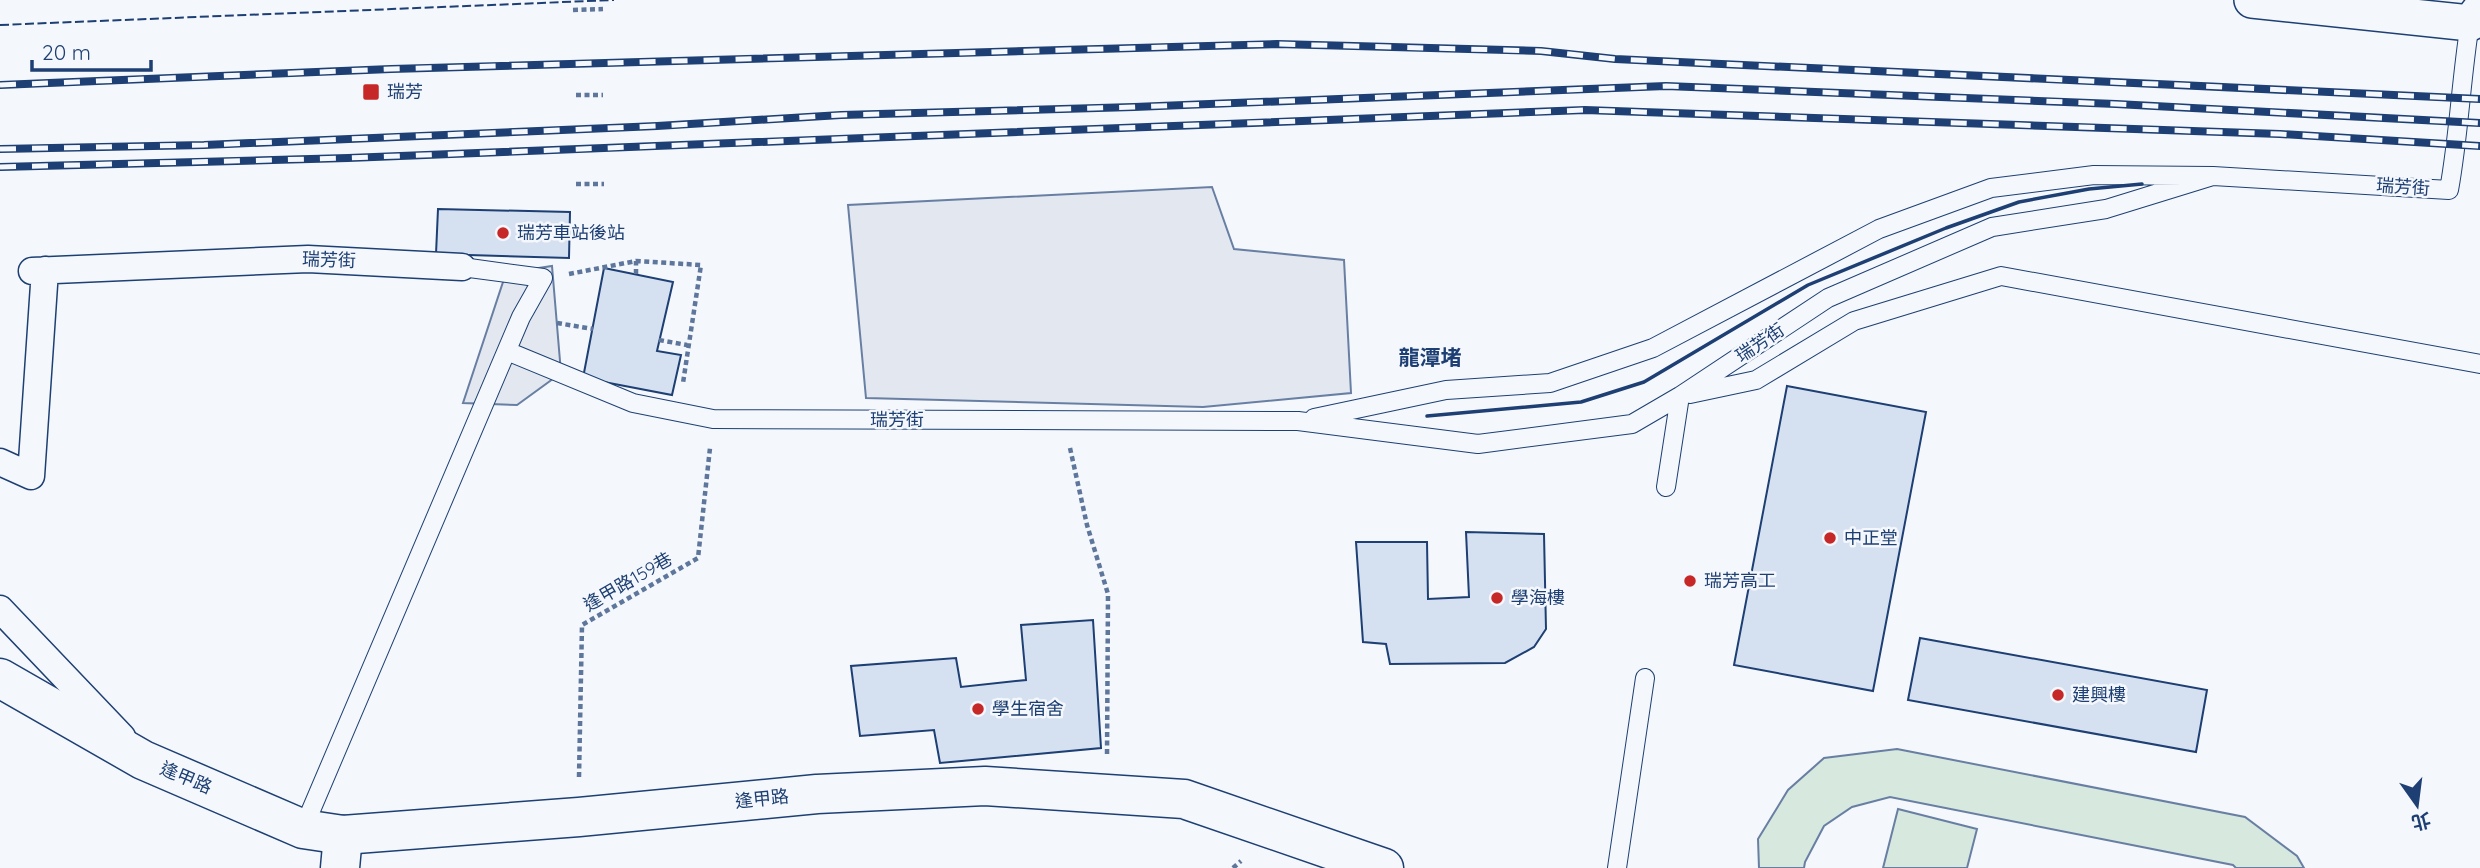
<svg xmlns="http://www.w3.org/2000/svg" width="2480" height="868" font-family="Quicksand,'Noto Sans TC',sans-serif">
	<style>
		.green { fill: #d7e8df; stroke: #687fa3; stroke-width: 2 }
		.parking { fill: #e3e8f0; stroke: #687fa3; stroke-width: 2 }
		.building { fill: #d5e0f0; stroke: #1d3f73; stroke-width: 2 }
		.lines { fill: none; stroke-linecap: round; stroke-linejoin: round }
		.service-casing { stroke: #1d3f73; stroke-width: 20 }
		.pedestrian-casing { stroke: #1d3f73; stroke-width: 29 }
		.minor-casing { stroke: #1d3f73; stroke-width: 38 }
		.tertiary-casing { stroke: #1d3f73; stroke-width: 41 }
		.secondary-casing { stroke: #1d3f73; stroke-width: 41 }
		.path { stroke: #5e769c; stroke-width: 4.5; stroke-dasharray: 5 3.5; stroke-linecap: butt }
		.service { stroke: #f4f7fb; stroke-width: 18 }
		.pedestrian { stroke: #f4f7fb; stroke-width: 26 }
		.minor { stroke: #f4f7fb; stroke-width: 35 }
		.tertiary { stroke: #f4f7fb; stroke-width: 38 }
		.secondary { stroke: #f4f7fb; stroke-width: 38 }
		.rail-casing { stroke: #1d3f73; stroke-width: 8 }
		.rail { stroke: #f4f7fb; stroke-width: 5; stroke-dasharray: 16; stroke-linecap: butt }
		.fence { stroke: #1d3f73; stroke-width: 2; stroke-dasharray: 9 3.5; stroke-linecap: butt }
		.wall { stroke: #1d3f73; stroke-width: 3.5 }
		.poi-dot { fill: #c62828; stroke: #f4f7fb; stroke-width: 2.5 }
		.labels { text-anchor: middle; stroke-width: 5; stroke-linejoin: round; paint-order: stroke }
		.poi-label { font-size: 18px; fill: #1d3f73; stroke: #f4f7fb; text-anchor: start }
		.street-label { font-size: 18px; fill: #1d3f73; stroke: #f4f7fb }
		.quarter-label { font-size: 21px; font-weight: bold; fill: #1d3f73; stroke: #f4f7fb }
	</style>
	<rect width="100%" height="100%" fill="#f4f7fb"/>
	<path class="green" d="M1897 749 2245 817 2297 856 2304 868H2236L2233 865 1890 797 1852 807 1824 826 1805 862 1804 868H1759L1758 839 1788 790 1824 758Z
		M1898 809 1977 829 1967 868H1883Z"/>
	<path class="parking" d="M1212 187 1234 249 1344 260 1351 393 1203 407 866 398 848 205Z
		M552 266 561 373 517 405 463 403 506 273Z"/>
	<path class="building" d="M438 209 570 212 569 258 436 254Z
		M604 268 673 282 657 351 681 355 672 395 583 378Z
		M1787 386 1926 412 1873 691 1734 665Z
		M1466 532 1544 534 1546 629 1534 647 1505 663 1390 664 1386 644 1363 642 1356 542H1427L1428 599 1469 597Z
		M1093 620 1101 748 940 763 934 730 860 736 851 666 956 658 961 687 1026 680 1021 625Z
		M1920 638 2207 690 2196 752 1908 700Z"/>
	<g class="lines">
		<defs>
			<path id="service" d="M507 351 633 403 713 419 1298 421 1478 444 1632 424 1680 396 1828 298 1992 227 2106 209 2213 176
				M1690 394 1756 380 1854 321 2001 276 2480 364
				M1314 418 1446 390 1550 383 1653 348 1879 229 1991 188 2094 175 2213 176 2449 190C2459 135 2461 79 2470 23
				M1666 487 1680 396
				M303 829 521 317 543 278 462 267
				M1617 868 1645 678"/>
			<path id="pedestrian" d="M32 271 308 259 462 267
				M0 462 31 476 45 270
				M0 609 122 737"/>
			<path id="minor" d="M2252 0 2470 23 2480 10"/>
			<path id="tertiary" d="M340 868 343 835"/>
			<path id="secondary" d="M0 678 143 760 303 829 343 835 579 817 817 794 985 786 1184 799 1384 868"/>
		</defs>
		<use href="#service" class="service-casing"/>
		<use href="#pedestrian" class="pedestrian-casing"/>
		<use href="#minor" class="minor-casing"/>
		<use href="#tertiary" class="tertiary-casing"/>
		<use href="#secondary" class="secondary-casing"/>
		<path class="path" d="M573 10 603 9
			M576 95H603
			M576 184H604
			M569 274 636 261 701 265 683 383
			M636 274V261
			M557 323 593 329
			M659 340 687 345
			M1070 448 1087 525 1108 594 1107 757
			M579 777 582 625 698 558 710 448
			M1233 868 1241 861"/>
		<use href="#service" class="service"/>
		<use href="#pedestrian" class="pedestrian"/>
		<use href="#minor" class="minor"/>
		<use href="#tertiary" class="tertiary"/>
		<use href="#secondary" class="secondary"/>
		<defs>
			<path id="rail" d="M0 85 391 69 1277 44 1541 51 1615 59 2480 99
				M0 149 204 145 657 126 841 115 1134 107 1666 86 2116 104 2480 123
				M0 167 348 158 1585 110 2280 134 2480 146"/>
		</defs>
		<use href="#rail" class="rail-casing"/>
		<use href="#rail" class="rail"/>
		<path class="fence" d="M0 25 614 0"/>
		<path class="wall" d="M1427 416 1581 402 1644 382 1808 285 1946 228 2019 202 2089 189 2142 184"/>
	</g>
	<g class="poi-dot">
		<rect x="362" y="83" width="18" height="18" rx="3.5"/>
		<circle cx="503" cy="233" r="7"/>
		<circle cx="1830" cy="538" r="7"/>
		<circle cx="1690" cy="581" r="7"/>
		<circle cx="1497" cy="598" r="7"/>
		<circle cx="2058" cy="695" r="7"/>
		<circle cx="978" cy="709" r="7"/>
	</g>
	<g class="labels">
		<g class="poi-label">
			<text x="387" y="98">瑞芳</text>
			<text x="517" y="239">瑞芳車站後站</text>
			<text x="1844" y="544">中正堂</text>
			<text x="1704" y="587">瑞芳高工</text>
			<text x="1511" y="604">學海樓</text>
			<text x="2072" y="701">建興樓</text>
			<text x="992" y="715">學生宿舍</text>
		</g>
		<g class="street-label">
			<text transform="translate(2403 187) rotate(4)" y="6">瑞芳街</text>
			<text transform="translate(329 260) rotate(2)" y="6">瑞芳街</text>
			<text transform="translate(1760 343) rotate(-34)" y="6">瑞芳街</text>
			<text x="897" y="426">瑞芳街</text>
			<text transform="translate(628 582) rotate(-30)" y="6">逢甲路159巷</text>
			<text transform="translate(186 778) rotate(23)" y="6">逢甲路</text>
			<text transform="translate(762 799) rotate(-6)" y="6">逢甲路</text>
		</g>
		<g class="quarter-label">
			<text x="1430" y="365">龍潭堵</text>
		</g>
	</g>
	<g transform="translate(2417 805) rotate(166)" stroke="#f4f7fb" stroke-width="5" paint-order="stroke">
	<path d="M0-5L12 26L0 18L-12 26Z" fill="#1d3f73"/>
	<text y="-10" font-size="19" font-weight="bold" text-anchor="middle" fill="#1d3f73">北</text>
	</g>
	<path d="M32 60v10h119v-10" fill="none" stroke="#1d3f73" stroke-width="3.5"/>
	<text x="42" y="60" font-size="21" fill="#1d3f73" stroke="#f4f7fb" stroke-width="5" paint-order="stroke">20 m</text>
</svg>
